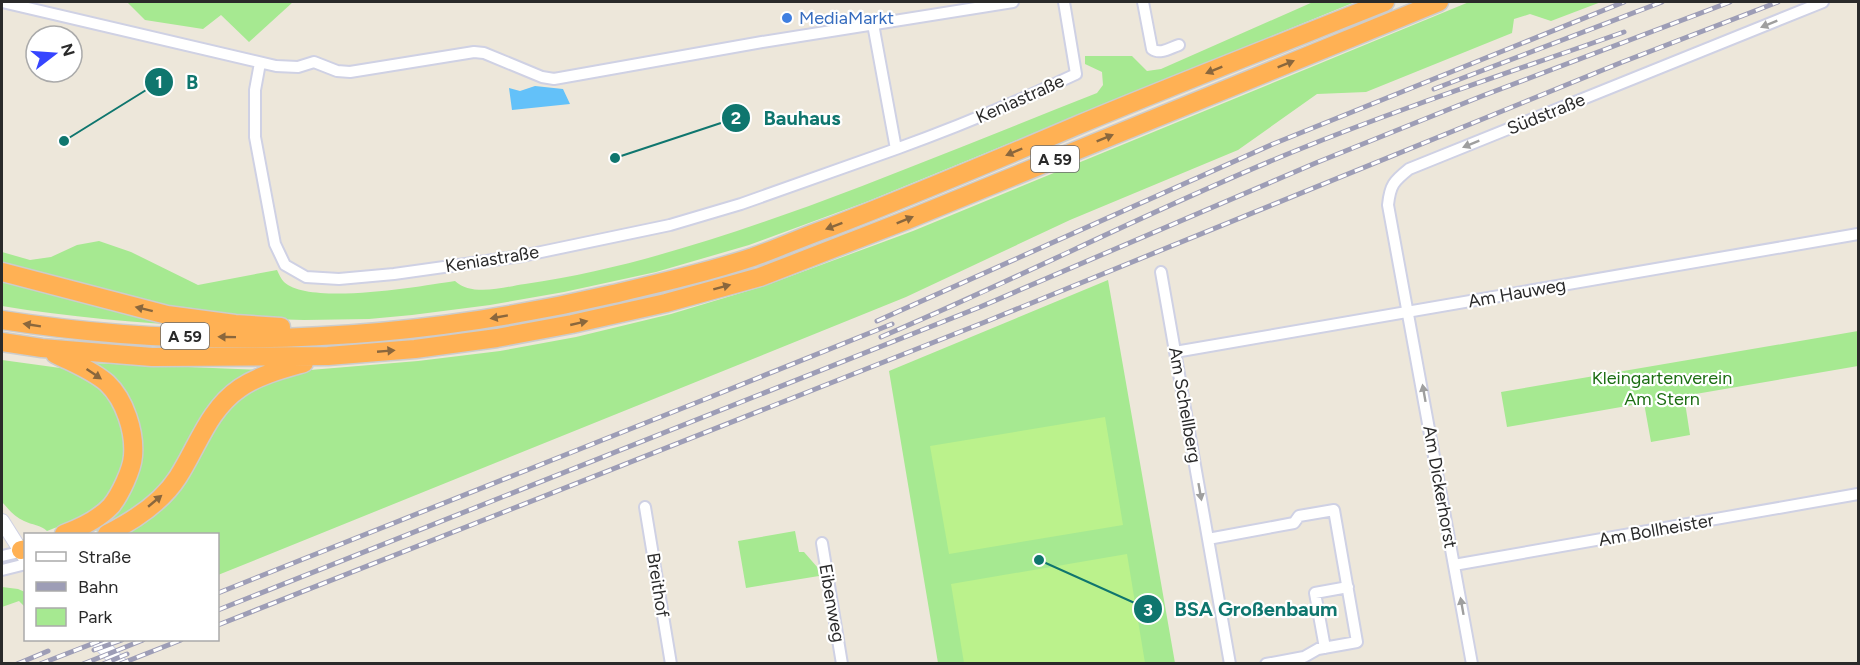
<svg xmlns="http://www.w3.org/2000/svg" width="1860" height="665" font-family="Figtree,sans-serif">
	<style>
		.green { fill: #a6e991 }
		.pitch { fill: #bbf28c }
		.water { fill: #63c1f9 }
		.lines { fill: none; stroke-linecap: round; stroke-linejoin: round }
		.street-casing { stroke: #cfd1e4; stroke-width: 14 }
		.secondary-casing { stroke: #cfd1e4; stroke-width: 16 }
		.highway-casing { stroke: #ccc; stroke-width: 21 }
		.street { stroke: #fff; stroke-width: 10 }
		.secondary { stroke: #fff; stroke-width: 14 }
		.highway { stroke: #ffb154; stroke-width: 18 }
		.rail-casing { stroke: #9d9db6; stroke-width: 5 }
		.rail { stroke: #fff; stroke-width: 3; stroke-dasharray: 9; stroke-linecap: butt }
		.oneway { fill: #9f9f9f }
		.oneway2 { fill: #8a673d }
		.shop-dot { fill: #3f7fe0; stroke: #fff; stroke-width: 2 }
		.labels { text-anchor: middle; stroke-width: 4.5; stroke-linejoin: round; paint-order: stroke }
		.shield { fill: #fff; stroke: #6a6a6a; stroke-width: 1.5 }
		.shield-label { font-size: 16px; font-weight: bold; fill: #2a2a2a }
		.shop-label { font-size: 18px; fill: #366cbe; stroke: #fff; text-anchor: start }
		.street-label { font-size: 18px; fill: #2a2a2a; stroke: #fff }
		.park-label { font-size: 18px; fill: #1c6e13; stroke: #fff }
		.leader { fill: none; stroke: #0f766e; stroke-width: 2 }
		.callout-dot { fill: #0f766e; stroke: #fff; stroke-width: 2 }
		.mark-label { font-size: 18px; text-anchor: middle; font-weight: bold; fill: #fff }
		.callout-label { font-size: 20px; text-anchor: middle; font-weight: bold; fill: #0f766e; stroke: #fff; stroke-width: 4.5; stroke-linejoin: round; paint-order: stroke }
	</style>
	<rect width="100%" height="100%" fill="#ede7da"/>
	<path class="green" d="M127 2H293L249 42 221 15 203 29 145 20Z
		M1313 2H1355L866 202 749 245 656 272 564 292 490 305 412 315 369 319 304 320 237 318 168 310 2 265V252L30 260 51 257 77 245 99 241 131 252 198 285 277 270C279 274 281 279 284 282 310 306 421 286 455 281 472 297 504 287 525 284 623 270 716 239 809 206 906 170 1001 131 1097 93L1103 85 1102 72 1085 64V56H1132L1147 71 1161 69Z
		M1469 2H1601L1551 21 1530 14 1514 19 1512 33 1366 92 1317 94 1238 150 1070 220 906 297 218 575V534H124L133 530 166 504 219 415 261 382 310 370 418 361 500 351 576 337 671 314 764 286 913 231Z
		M2 280 204 326C136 323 69 317 2 306Z
		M1108 280 1175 663H938L889 371Z
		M1858 331V366L1684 396 1690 435 1651 442 1644 403 1507 427 1501 392Z
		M2 360 75 370 89 375 118 406 128 455 116 484 105 501 88 515 47 531C41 525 32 525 24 521 15 517 9 510 2 502Z
		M90 363 263 370 156 494 107 528 97 532 96 529 139 441Z
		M795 531 799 552H804L818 568 819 576 746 588 738 541Z
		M2 587 18 589 25 592V607L19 601 2 607Z"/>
	<path class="pitch" d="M1105 417 1123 525 949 554 930 446Z
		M1127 554 1145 663H964L951 584Z"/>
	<path class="water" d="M535 86 563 89 570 104 512 110 509 88 520 91Z"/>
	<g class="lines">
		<defs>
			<path id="street" d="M2 2 276 66 298 67 314 62 337 71 350 72 474 52 484 53 542 77 554 79 762 42 1013 2
				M1143 2 1152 49C1160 55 1170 48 1179 45
				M260 63 255 90V137L275 244 285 265 306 277 339 279 394 274 522 256 670 225 741 204 896 149 873 24
				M896 149C957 127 1017 102 1076 74L1064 2
				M1161 272 1230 664
				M1175 352 1858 234
				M645 507 671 664
				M1208 539 1294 523 1299 516 1334 510 1357 642 1318 649 1304 657 1266 664
				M822 543 842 664
				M2 556 15 553
				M1454 565 1858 494
				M2 570 26 564
				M1325 648 1315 593 1348 587
				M1472 664 1388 205C1390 185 1394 181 1409 169L1823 2"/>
			<path id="secondary" d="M2 521 26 559
				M97 640 120 664"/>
			<path id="highway" d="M2 272 167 315 235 324 281 327
				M2 320C206 352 412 341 613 294 660 283 708 272 753 257 778 248 803 237 828 228 911 196 994 161 1076 126 1179 83 1282 43 1385 2
				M2 342 42 348 152 357 328 356 415 349 497 338 572 324 666 303 760 277 907 220 1439 2
				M55 354C73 363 92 370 107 383 125 400 135 432 133 456 132 470 120 495 111 506 98 520 80 528 64 534
				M107 534C133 521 162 502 178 477 198 446 208 410 240 388 259 375 283 369 304 363
				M21 550 26 549"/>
		</defs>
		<use href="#street" class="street-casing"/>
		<use href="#secondary" class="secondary-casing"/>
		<use href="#highway" class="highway-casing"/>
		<use href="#street" class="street"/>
		<use href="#secondary" class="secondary"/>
		<use href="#highway" class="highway"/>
		<defs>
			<path id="rail" d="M1434 89 1662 2
				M877 321 1273 144 1624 2
				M881 337C1020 278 1155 208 1295 151 1403 107 1514 71 1624 32
				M218 593 703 400 892 324
				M218 610 980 307 1318 162 1482 96 1730 2
				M218 625 985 322 1620 63 1778 2
				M94 650 122 640
				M17 664 48 651
				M40 664 102 640
				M83 664 143 640
				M103 664 127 654
				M120 664 181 640"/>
		</defs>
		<use href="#rail" class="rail-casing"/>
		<use href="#rail" class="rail"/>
	</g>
	<defs><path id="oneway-solid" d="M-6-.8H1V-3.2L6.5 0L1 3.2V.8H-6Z" transform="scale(1.5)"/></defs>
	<g class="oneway">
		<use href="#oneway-solid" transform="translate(1769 24) rotate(158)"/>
		<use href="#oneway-solid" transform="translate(1471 144) rotate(158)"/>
		<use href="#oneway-solid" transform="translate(1424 393) rotate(-100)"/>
		<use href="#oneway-solid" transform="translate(1200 492) rotate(80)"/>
		<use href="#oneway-solid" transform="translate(1462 606) rotate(-100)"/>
	</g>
	<g class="oneway2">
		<use href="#oneway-solid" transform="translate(1286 64) rotate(-22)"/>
		<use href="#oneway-solid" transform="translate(1214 70) rotate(158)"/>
		<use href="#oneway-solid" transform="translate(1105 138) rotate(-22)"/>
		<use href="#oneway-solid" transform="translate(1014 152) rotate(157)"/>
		<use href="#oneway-solid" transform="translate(905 220) rotate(-22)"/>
		<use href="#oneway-solid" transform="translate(834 226) rotate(159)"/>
		<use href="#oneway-solid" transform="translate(722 287) rotate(-15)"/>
		<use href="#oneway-solid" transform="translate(144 309) rotate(-166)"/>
		<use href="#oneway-solid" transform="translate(499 317) rotate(170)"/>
		<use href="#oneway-solid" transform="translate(579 323) rotate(-13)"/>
		<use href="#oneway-solid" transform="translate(32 325) rotate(-171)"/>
		<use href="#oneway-solid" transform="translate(227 337) rotate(-179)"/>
		<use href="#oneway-solid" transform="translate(386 351) rotate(-5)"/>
		<use href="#oneway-solid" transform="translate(94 374) rotate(34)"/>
		<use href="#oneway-solid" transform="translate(155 501) rotate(-40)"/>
	</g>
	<circle class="shop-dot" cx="787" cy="18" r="6"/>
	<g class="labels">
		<g class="shield">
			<rect x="1031" y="146" width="48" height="26" rx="4.5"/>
			<rect x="161" y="323" width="48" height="26" rx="4.5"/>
		</g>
		<g class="shield-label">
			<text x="1055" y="165">A 59</text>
			<text x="185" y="342">A 59</text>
		</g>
		<g class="shop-label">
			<text x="799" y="24">MediaMarkt</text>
		</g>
		<g class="street-label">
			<text transform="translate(1020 99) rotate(-24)" y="6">Keniastraße</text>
			<text transform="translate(1546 114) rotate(-22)" y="6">Südstraße</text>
			<text transform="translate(492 259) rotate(-9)" y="6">Keniastraße</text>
			<text transform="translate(1517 293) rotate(-10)" y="6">Am Hauweg</text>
			<text transform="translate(1185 405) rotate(80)" y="6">Am Schellberg</text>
			<text transform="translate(1440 487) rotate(80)" y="6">Am Dickerhorst</text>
			<text transform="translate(1656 530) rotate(-10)" y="6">Am Bollheister</text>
			<text transform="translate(658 585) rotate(81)" y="6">Breithof</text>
			<text transform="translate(832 603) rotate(80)" y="6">Eibenweg</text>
		</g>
		<g class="park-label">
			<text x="1662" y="384">Kleingartenverein<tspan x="1662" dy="21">Am Stern</tspan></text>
		</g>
	</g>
	<path class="leader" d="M64 141L159 82M615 158L736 118M1039 560L1148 609"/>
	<g class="callout-dot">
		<circle cx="64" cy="141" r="6"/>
		<circle cx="615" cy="158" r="6"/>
		<circle cx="1039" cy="560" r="6"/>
		<circle cx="159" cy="82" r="15"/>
		<circle cx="736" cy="118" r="15"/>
		<circle cx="1148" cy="609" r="15"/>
	</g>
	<g class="mark-label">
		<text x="159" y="88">1</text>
		<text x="736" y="124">2</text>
		<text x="1148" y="616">3</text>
	</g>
	<g class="callout-label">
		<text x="192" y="89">B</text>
		<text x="802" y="125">Bauhaus</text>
		<text x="1256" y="616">BSA Großenbaum</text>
	</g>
	<rect width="1860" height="665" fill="none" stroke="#2a2a2a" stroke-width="6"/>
	<rect x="24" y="533" width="195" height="108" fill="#ffffff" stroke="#aaaaaa" stroke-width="1.5"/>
	<rect x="36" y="552" width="30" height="9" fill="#ffffff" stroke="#aaaaaa" stroke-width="1.5"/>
	<text x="78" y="563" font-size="18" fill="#2a2a2a">Straße</text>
	<rect x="36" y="582" width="30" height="9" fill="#9d9db6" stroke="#aaaaaa" stroke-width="1.5"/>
	<text x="78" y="593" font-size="18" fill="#2a2a2a">Bahn</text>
	<rect x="36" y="608" width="30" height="18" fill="#a6e991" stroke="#aaaaaa" stroke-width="1.5"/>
	<text x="78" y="623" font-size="18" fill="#2a2a2a">Park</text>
	<g transform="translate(54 54) rotate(73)"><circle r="28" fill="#ffffff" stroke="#aaaaaa" stroke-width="1.5"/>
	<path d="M0-4.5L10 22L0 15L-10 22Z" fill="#3645ff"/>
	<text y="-9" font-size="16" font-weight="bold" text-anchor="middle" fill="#2a2a2a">N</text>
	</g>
</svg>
